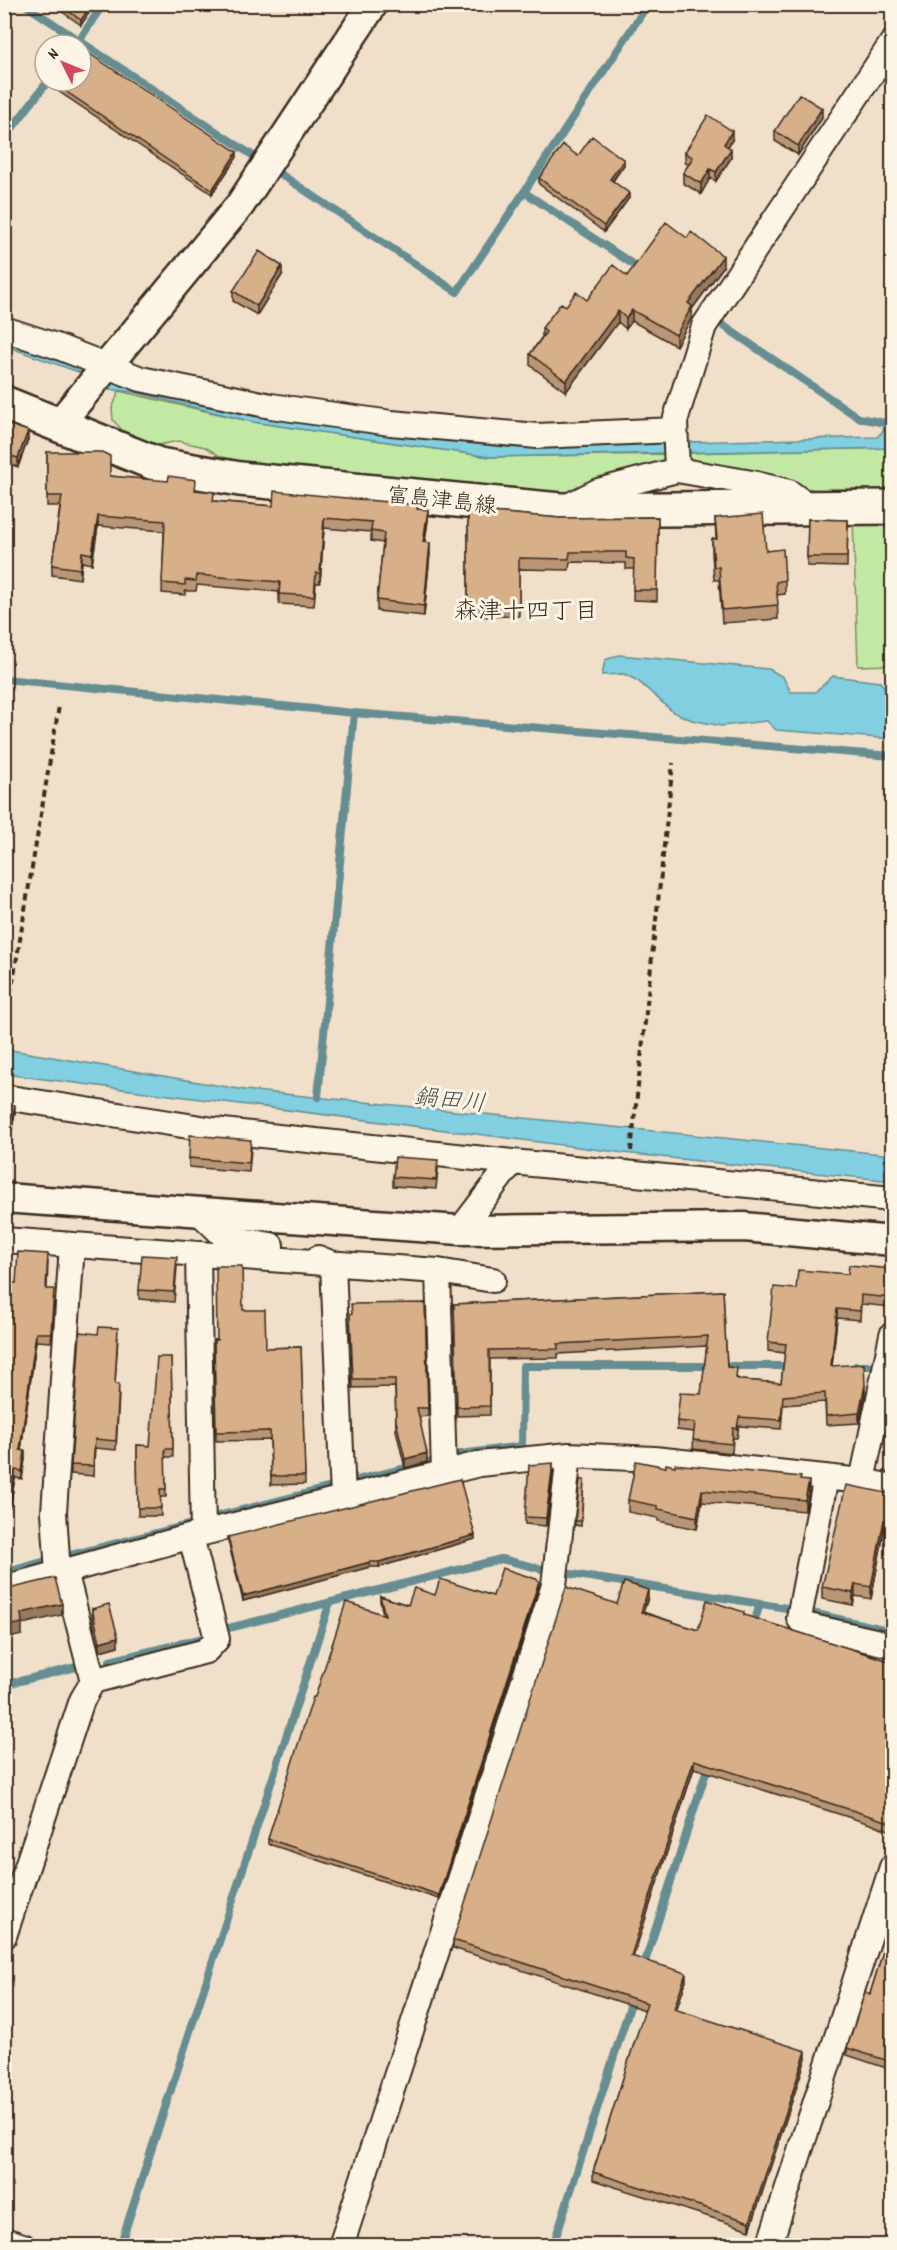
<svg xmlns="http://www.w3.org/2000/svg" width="897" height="2250" font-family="Dekko,'Klee One',sans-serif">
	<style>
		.green { fill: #c1e9a4; stroke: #7e8a61; stroke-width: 1.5 }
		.water { fill: #81cfe0; stroke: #658d92; stroke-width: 1.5 }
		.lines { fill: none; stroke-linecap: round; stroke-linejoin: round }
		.stream { stroke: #658d92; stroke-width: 8 }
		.minor-casing { stroke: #3b2a1e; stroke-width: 28 }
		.tertiary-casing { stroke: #3b2a1e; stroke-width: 33 }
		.secondary-casing { stroke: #3b2a1e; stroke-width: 38 }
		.path { stroke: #3b2a1e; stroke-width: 4; stroke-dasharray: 6 4.5; stroke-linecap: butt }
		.minor { stroke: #fcf5e5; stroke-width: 24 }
		.tertiary { stroke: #fcf5e5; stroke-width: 28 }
		.secondary { stroke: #fcf5e5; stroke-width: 33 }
		.wall { fill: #b99675; stroke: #3b2a1e; stroke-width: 1.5 }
		.shaded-wall { fill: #967a5f; stroke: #3b2a1e; stroke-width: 1.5 }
		.building { fill: #d7af88; stroke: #3b2a1e; stroke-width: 1.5 }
		.labels { text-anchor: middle; stroke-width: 6; stroke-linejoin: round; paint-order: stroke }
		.street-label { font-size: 22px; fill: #3b2a1e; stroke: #fcf5e5 }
		.neighbourhood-label { font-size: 24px; fill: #3b2a1e; stroke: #fcf5e5 }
		.water-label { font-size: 24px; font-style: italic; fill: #4c534e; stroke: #fcf5e5 }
	</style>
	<rect width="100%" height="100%" fill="#f1e0c9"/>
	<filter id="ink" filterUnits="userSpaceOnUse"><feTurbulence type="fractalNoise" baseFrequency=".0167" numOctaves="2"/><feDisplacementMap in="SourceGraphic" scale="12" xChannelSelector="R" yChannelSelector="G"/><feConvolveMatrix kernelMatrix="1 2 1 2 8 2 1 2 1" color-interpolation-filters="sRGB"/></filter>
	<g filter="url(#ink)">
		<path class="green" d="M119 391 253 422 490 457 664 454 663 462 598 487 560 494 245 464 223 458 205 447 178 441 149 447 129 438 113 420 112 409Z
			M892 448V495H840L691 465 685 453Z
			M892 518V665L858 666 853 519Z"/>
		<path class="water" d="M4 336 438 437C472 443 505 449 539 448 588 446 639 434 687 442L877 437 883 431V426L888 421 892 422V448L490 457 253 422 133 392 105 389 84 374 5 346Z
			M619 655 769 669 783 677 791 692H815L833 676 880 682 892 696V739L776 730 767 721 721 726 692 720 673 712 638 681 624 674 602 675 605 660Z
			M5 1049 245 1090 892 1155V1181L632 1154 5 1074Z"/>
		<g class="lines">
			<path class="stream" d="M24 4 255 157
				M77 44 103 4
				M4 139 48 81
				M282 175 457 292 524 192 643 271
				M524 192 648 4
				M718 322 859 418 885 423 892 433
				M4 679 354 713 892 756
				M318 1097 354 713
				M856 1366H874
				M453 1455 522 1446 523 1366H793
				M353 1481 435 1461
				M214 1517 332 1487
				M66 1556 191 1524
				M4 1573 49 1560
				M571 1574 793 1609
				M812 1613 892 1631
				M753 1626 760 1604
				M229 1628 501 1559 542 1569
				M110 1661 203 1638
				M4 1685 80 1666
				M643 1968 709 1763
				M120 2246 330 1602
				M553 2246 633 1997"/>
			<defs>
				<path id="minor" d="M4 329 56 346 141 379 271 406 391 423 537 436 675 430
					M564 508 598 491 677 470
					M811 508 789 492 752 483 677 470 675 421 704 326 892 43
					M4 1097 214 1130 512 1162 892 1199
					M199 1212 226 1238 271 1245
					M460 1230 512 1162
					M4 1240 438 1271 493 1280
					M198 1254 203 1533
					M318 1258 333 1264 343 1498
					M438 1271 444 1472
					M826 1477 799 1618 804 1625 892 1645
					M862 1481 892 1335
					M58 1573 54 1512 72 1245
					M4 1588 203 1533 479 1464 569 1455 654 1459 862 1481 892 1487
					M93 1681 206 1651 217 1639 191 1537
					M4 1936 82 1700 93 1681 65 1571
					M4 2240 23 2246
					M341 2246 498 1763 554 1585 569 1455
					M769 2246 892 1867"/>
				<path id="tertiary" d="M58 425 240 205 373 4
					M4 1198 460 1230 744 1227 892 1241"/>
				<path id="secondary" d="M4 403 159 465 240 479 560 510 892 507"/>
			</defs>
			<use href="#minor" class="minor-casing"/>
			<use href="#tertiary" class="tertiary-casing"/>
			<use href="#secondary" class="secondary-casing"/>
			<path class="path" d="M4 1035 59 706
				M631 1151 673 763"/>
			<use href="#minor" class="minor"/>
			<use href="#tertiary" class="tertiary"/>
			<use href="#secondary" class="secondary"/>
		</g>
		<path class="wall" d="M51 4H95L81 25Z
			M55 84 237 157 212 194 55 89Z
			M822 118 798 155 775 141V131Z
			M732 140 728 146 731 158 716 181 710 178 701 194 683 183V173L689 164 685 162V152Z
			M578 156 624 165 613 181 629 198 604 232 539 184V178Z
			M723 267 692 309V317L676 346 632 321 626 329 618 322 566 392 530 365V354L542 337V328L566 306 587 300 627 276Z
			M282 275 257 315 233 301V291Z
			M4 423 28 439 18 467 4 462Z
			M47 452 110 476 196 490 214 501 273 506 418 509 428 520 425 542 430 553 424 616 377 611V600L383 543 371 541V532L324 528 320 583H316L314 606 279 604V592L197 585 196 591H185V595L162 593 164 531 98 526 92 564 82 562 80 579 52 575V565L60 506H47Z
			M468 510 560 518 658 517 657 601 633 600 634 569H626V563L570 562 569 570 519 569V616L468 617Z
			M715 518 766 551 785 580V594L777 595 778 619 722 623 719 580H714L712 553V539H716Z
			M808 519 848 520 847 567 807 566Z
			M4 1103 15 1113 10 1139 4 1138Z
			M251 1149 249 1172 189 1167V1158Z
			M438 1169 436 1189 393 1186V1177Z
			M48 1262 47 1289 54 1298 51 1342 36 1341 21 1450 25 1459 22 1479 15 1478 10 1507 4 1506V1314L16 1283Z
			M177 1267 174 1302 139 1299V1290Z
			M892 1269V1307L861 1304 860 1320 837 1318 832 1366 865 1394 859 1423 826 1425 825 1402 783 1405 781 1429 739 1426 737 1438H733L732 1453 693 1449 694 1432 677 1430V1421L701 1394 707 1346 558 1354V1358L490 1359V1415L457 1416 454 1304 723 1291 727 1367 737 1378 741 1380 781 1383 785 1353 768 1351V1342L796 1289 848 1274Z
			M425 1303 428 1416 419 1417 427 1462 405 1468 396 1430 395 1387 353 1388 350 1322Z
			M243 1310 266 1348 301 1347 305 1484 271 1485 270 1440 216 1441 214 1340H217Z
			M118 1337 115 1384 119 1394 116 1450 95 1448 93 1476 71 1474V1465Z
			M171 1357 173 1457H165L166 1497H160L161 1516H138L137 1445 150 1446Z
			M675 1466 800 1480 809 1492 805 1511 702 1502 697 1529 658 1521V1518L628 1512V1500L666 1467Z
			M553 1471 546 1526 525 1524V1517Z
			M584 1480 581 1526 575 1525V1521Z
			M892 1494V1533L884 1532 871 1599 855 1596 853 1605 822 1599V1587Z
			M228 1537 475 1539 379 1567H370L243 1601 228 1541Z
			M539 1586 439 1899 268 1844V1839L315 1697 383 1614 380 1601V1596L408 1605 435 1595 493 1596Z
			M648 1598 643 1612 698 1630 744 1615 892 1662V1831L694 1768 633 1957 686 1981 676 2010 806 2058 750 2230 593 2180V2172L645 2010 453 1948V1940L617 1604Z
			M92 1609 118 1646 100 1651 92 1618Z
			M892 1922V2070L847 2055V2048L870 1994Z"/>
		<path class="shaded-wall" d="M92 4H95L81 25V20Z
			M822 108V118L798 155V146Z
			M732 131V140L724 153V144Z
			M731 149V158L716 181V172Z
			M237 152V157L212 194V190Z
			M624 160V165L610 184V179Z
			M710 169V178L701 194V184Z
			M629 193V198L604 232V226Z
			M723 256V267L692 309V317L676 346V335L688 303Z
			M282 266V275L257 315V306Z
			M632 310V321L626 329V318Z
			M618 311V322L566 392V381Z
			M28 431V439L18 467V458Z
			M428 510V520L423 552V542Z
			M98 516V526L92 564V554Z
			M324 518V528L320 583V573Z
			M430 543V553L424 616V606Z
			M82 552V562L80 579V569Z
			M15 1105V1113L10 1139V1131Z
			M837 1309V1318L831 1376V1366Z
			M36 1333V1341L20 1458V1450Z
			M865 1385V1394L859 1423V1413Z
			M25 1451V1459L22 1479V1471Z
			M427 1453V1462L405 1468V1459Z
			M553 1463V1471L546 1526V1518Z
			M15 1470V1478L10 1507V1498Z
			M809 1481V1492L805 1511V1500Z
			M702 1490V1502L697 1529V1517Z
			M884 1520V1532L871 1599V1587Z
			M475 1535V1539L379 1567V1562Z
			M370 1562V1567L243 1601V1596Z
			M539 1581V1586L439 1899V1895Z
			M855 1584V1596L853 1605V1593Z
			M648 1590V1598L641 1619V1612Z
			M62 1604V1615L22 1624V1635L4 1639V1627L21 1613Z
			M118 1637V1646L100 1651V1642Z
			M694 1760V1768L631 1964V1956Z
			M686 1973V1981L674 2017V2009Z
			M806 2051V2058L750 2230V2222Z"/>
		<path class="building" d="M58 4H92L81 20Z
			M81 48 237 152 212 190 55 84 57 81H81Z
			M799 94 822 108 798 146 775 131Z
			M708 115 732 131 724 144 731 149 716 172 710 169 701 184 683 173 693 158 685 152Z
			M592 136 624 160 610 179 629 193 604 226 539 178 563 145 578 156Z
			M666 222 687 238 691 232 723 256 688 303 692 306 676 335 632 310 626 318 618 311 566 381 530 354 546 332 542 328 561 303 566 306 576 292 587 300 613 265 627 276Z
			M259 251 282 266 257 306 233 291Z
			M4 423 28 431 18 458 4 454Z
			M47 452H102L110 456V476L168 481 169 476 196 480 195 490 214 492 213 501 273 506 274 491 418 505 417 509 428 510 423 542 430 543 424 606 377 600 384 533 371 531 372 522 324 518 320 573H316L314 596 279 594 280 582 197 575 196 581 185 580V585L162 583 165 521 98 516 92 554 82 552 80 569 52 565 62 496H47Z
			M468 510 560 518 658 517 657 590H633L634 559 626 558V552H570L569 559 519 558V605L468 606Z
			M763 514 766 551 783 549 785 580 776 582 778 605 722 610 719 567H714L712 539H717L715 518Z
			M808 519 848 520 847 557H807Z
			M4 1103 15 1105 10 1131 4 1130Z
			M190 1135 251 1140 249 1163 189 1158Z
			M395 1157 438 1160 436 1180 393 1177Z
			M18 1252 48 1254 46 1289H54L51 1333H36L20 1450 25 1451 22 1471 15 1470 10 1498H4V1343L6 1336H4V1314L7 1283H16Z
			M142 1255 177 1257 174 1292 139 1290Z
			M849 1265 892 1269V1298L861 1295 860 1311 837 1309 831 1366 864 1364 865 1385 859 1413 826 1416 825 1393 783 1396 781 1420 739 1417 737 1429 733 1428 732 1444 693 1440 695 1423 677 1421 680 1393 701 1394 708 1336 558 1344V1349L489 1350 490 1406 457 1407 454 1304 723 1291 727 1367 737 1368 736 1378 741 1380 781 1383 786 1344 768 1342 774 1287 796 1289 798 1270 848 1274Z
			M216 1266H242L243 1310H265L266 1348 301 1347 305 1476H271L270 1431 216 1432 214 1340H217Z
			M425 1303 428 1408H417L427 1453 405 1459 396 1421 395 1379H353L350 1314 352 1313 351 1304Z
			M99 1327 118 1328 115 1384H119L116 1441 95 1439 93 1466 71 1465 80 1332 98 1334Z
			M157 1357H171L173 1449H165L166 1489H160L161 1508H138L137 1445 150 1446Z
			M636 1461 666 1467V1464L675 1466V1464L801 1477 800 1480 809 1481 805 1500 702 1490 697 1517 658 1509V1506L628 1500Z
			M553 1463 546 1518 525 1517 529 1465Z
			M460 1479 475 1535 379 1562H370L243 1596 228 1537Z
			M580 1480H584L581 1521H575Z
			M846 1485 892 1494V1521L884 1520 871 1587 855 1584 853 1593 822 1587Z
			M502 1568 536 1579 539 1581 439 1895 268 1839 313 1697H315L346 1602 385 1615 380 1596 408 1605 414 1588 435 1595 440 1579 493 1596Z
			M55 1578 62 1604 21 1613 22 1623 4 1627V1590Z
			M624 1582 648 1590 641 1612 698 1630 707 1600 744 1612V1615L892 1662V1823L694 1760 631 1956 686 1973 674 2009 806 2051 750 2222 593 2172 647 2003 453 1940 566 1587 617 1604Z
			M109 1604 118 1637 100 1642 92 1609Z
			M892 1922V2062L847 2048 865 1992 870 1994Z"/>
	</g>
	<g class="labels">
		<g class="street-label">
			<text transform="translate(442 499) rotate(6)" y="8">富島津島線</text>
		</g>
		<g class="neighbourhood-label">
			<text x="526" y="618">森津十四丁目</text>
		</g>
		<g class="water-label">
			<text transform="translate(450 1099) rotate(6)" y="8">鍋田川</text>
		</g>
	</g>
	<rect width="897" height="2250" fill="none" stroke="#fcf5e5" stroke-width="24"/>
	<rect x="12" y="12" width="873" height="2226" fill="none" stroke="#3b2a1e" stroke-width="2" filter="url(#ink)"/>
	<g transform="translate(63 63) rotate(313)"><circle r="28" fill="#fcf5e5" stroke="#afa495" stroke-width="1.5"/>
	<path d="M0-4.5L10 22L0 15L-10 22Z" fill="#d1495b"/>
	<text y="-9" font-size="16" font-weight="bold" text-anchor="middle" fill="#3b2a1e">N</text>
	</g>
</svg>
